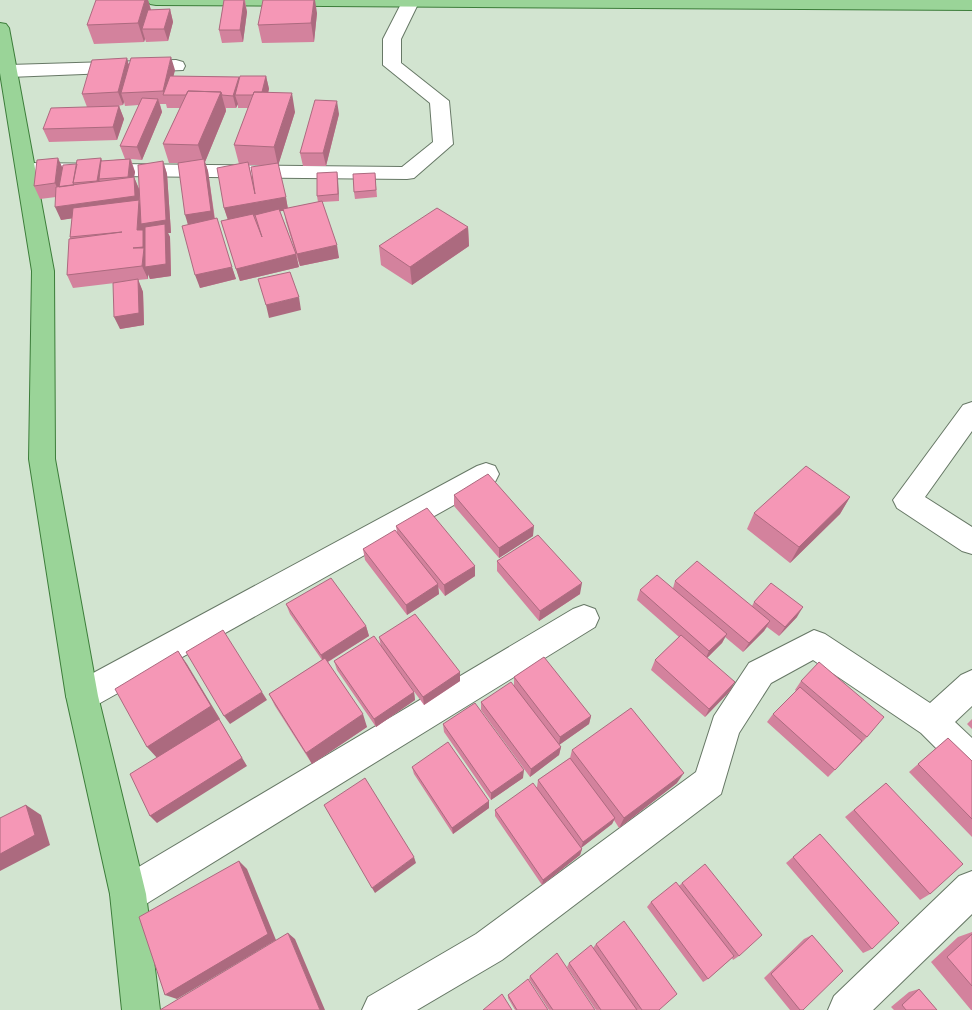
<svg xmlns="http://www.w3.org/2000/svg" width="972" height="1010" font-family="Commissioner,sans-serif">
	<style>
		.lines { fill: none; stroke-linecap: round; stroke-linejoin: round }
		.minor-casing { stroke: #677866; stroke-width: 2 }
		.major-casing { stroke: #3c7d3a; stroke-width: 2 }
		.minor { fill: #fff; fill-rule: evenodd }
		.major { fill: #9ad498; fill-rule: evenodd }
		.wall { fill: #d3829d; fill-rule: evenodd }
		.shaded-wall { fill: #ac6a7f; fill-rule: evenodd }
		.building { fill: #f597b6; stroke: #ac6a7f }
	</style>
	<rect width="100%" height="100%" fill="#d2e4d0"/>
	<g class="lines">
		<defs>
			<path id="minor" d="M403 0H417L419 2 401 39V63L449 101 453 144 414 178 407 179 26 175 19 174 16 169 19 164 26 163 402 167 433 142 430 103 383 65V39Z
				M176 60 183 62 185 66 183 70 9 77 2 75 0 71 2 67 9 65Z
				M972 402V431L925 497 972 527V554L962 551 897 508 893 500 963 405Z
				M486 463 495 466 499 474 495 482 93 707 82 711 71 707 66 696 71 685 477 466Z
				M584 605 595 609 599 618 595 627 141 907 128 912 115 907 110 894 115 881 573 609Z
				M814 630 825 634 930 703 961 675 972 670V706L955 722 972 738V777L960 772 921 733 813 660 771 683 739 733 721 794 502 960 417 1010H362L368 997 476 934 696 772 714 716 749 663Z
				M972 871V914L873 1010H828L834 996 959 876Z"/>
			<path id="major" d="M147 0H972V10L156 5 150 4Z
				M0 23 6 24 9 28 54 271 55 459 98 696 146 894 160 1010H122L110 894 66 696 29 459 32 271 0 73Z"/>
		</defs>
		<use href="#minor" class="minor-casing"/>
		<use href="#major" class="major-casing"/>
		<use href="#minor" class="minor"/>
		<use href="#major" class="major"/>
	</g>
	<path class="wall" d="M148 0 151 10 170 9 173 22 168 41 146 42 145 39 144 42 94 44 87 25Z
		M224 0H245L247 12 243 42 222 43 219 30Z
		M317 13 314 42 262 43 258 25Z
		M129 65 175 70 173 76 239 77V80L266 76 269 89 268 93 295 112 278 165 288 208 318 202 317 196 337 172 339 201 322 202 339 258 300 266 296 255 299 267 240 281 221 221 228 220 224 208 239 164 234 145 248 108H238V104L236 108H226V111L205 162 208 171 215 219 236 279 200 288 188 225 178 163H169L163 144 180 108H167L166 104H160L162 112 142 160 131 159 135 172 134 177 139 189 163 161 167 174 171 233H168L170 237 171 276 150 279 148 274V279L138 280 143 292 144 325 120 329 123 282 73 288 67 275 70 239V237L72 218 61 220 56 197 40 199 34 186 62 168 102 161 125 159 120 146 139 105 125 106 124 102 123 105 118 106H119L124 119 117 140 49 142 43 129 87 107 82 94ZM249 165H262L255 189ZM280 211H284L286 222 296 254Z
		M339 114 326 166H303L300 153Z
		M375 173 377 197 355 199 354 192Z
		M468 227 469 246 412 285 381 265 379 246Z
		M454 495 533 536 499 558 454 506Z
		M850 497 840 514 790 563 747 529 754 513Z
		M396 526 475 566V576L445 596 438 587 439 594 407 615 365 560 363 549 397 533Z
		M497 561 580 594 539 621 497 571Z
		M675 581 752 606 754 602 797 617 779 636 767 627 764 631 743 652 725 637 722 643 707 658 730 691 705 717 651 670 655 660 679 637 637 600 640 590 673 588Z
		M286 604 366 626 369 636 328 662 367 727 312 764 275 706 269 694 322 660 290 614Z
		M379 637 460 672V681L424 705 382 648 414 692 415 700 376 727 337 670 334 661 381 647Z
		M514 677 591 716 589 724 559 745 561 747 559 755 530 777 481 710V702L514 685Z
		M801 681 867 737 828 777 767 722 773 714 796 691 795 690Z
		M972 719V729L967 724Z
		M443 724 523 778 491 800 444 732Z
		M948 738 972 761V837L909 772Z
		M572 750 677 783 619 828 614 820 612 824 581 848 582 849 580 855 542 885 495 816V810L537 787 538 780 570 758Z
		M412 767 489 801V808L453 834 414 774Z
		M886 783 930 894 920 900 845 817Z
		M820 834 872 949 863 953 786 863Z
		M682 883 739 956 733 960 732 958 708 979 703 982 647 907 651 902 680 885Z
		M972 932V1010H971L931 962 958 937Z
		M812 935 803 1010H790L764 978 804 939Z
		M596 944 659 1010H596L567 967 569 963 593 948Z
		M530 976 595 1010H549L529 979Z
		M919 989 937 1010H893H894L891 1007 909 992Z
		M508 995 548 1010H515L508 998Z"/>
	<path class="shaded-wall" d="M145 0H148L152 14 142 29 145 39 144 42 138 23Z
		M244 0 247 12 243 42 240 30Z
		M314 0H315L317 13 314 42 311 23Z
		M170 9 173 22 168 41 164 29Z
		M171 57 175 70 169 95H164L163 91Z
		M127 58 131 71 121 93 124 102 123 105 118 92Z
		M266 76 269 89 264 108 261 95Z
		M239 77 242 90 235 95 238 104 236 108 233 96Z
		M221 92 226 111 205 162 208 171 215 223 189 228 185 215 204 164 198 145Z
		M292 93 295 112 278 166 274 147Z
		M158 99 162 112 142 160 137 147Z
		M337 101 339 114 326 166 323 153Z
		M119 106 124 119 117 140 113 127Z
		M58 158 64 171 59 192 55 183Z
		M101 158 106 171 99 179 103 190 102 194 97 181Z
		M130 159 135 172 134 177 139 189V202L144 213 143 223 166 220 163 161 167 174 171 233H168L170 237 171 276 150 279 148 274V279L142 266 143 260 138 261 133 248 143 247V229L142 243 137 230 138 209 61 220 55 207 135 196 134 179 133 189 128 177ZM165 234 166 264 148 266V242L146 237Z
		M337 172 338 178 339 201 338 194Z
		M286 197 288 210 228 220 224 208Z
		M468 227 469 246 412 285 410 267Z
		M337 245 339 258 300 266 297 254Z
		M296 254 299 267 240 281 236 269Z
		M232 267 236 279 200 288 195 275Z
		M138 279 143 292 144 325 120 329 114 317Z
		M299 297 301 310 269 318 266 305Z
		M850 497 840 514 790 563 799 547Z
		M534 526 533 536 499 558V548Z
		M475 566V576L445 596 444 585Z
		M582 583 580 594 539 621 540 611Z
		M438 584 439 594 407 615 406 605Z
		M803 607 797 617 779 636 785 627Z
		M770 621 764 631 743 652 749 643Z
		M366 626 369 636 324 664 321 655Z
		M727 634 722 643 705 660 709 651Z
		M178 651 187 664 220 719 158 759 147 747Z
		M460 672V681L424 705 423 697Z
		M735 682 730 691 705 717 709 709Z
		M262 692 267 700 230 724 224 716Z
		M414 692 415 700 376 727 374 719Z
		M363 714 367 727 312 764 306 753Z
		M591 716 589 724 559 745 560 737Z
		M219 719 247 766 157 823 150 816Z
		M561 747 559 755 530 777 531 769Z
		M524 770 523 778 491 800V793Z
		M684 773 677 783 619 828 624 818Z
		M489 801V808L453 834 452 828Z
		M26 805 41 815 50 845 0 871V854Z
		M615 818 612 824 581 848 583 842Z
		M582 849 580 855 542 885 543 880Z
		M414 857 416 863 375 893 372 888Z
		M239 861 247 869 276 940 177 999 165 995Z
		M288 933 295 939 325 1010H320Z"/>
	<path class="building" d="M96 0H145L138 23 87 25Z
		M224 0H244L240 30H219Z
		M263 0H314L311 23 258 25Z
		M170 9 164 29H142L148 10Z
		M171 57 163 91 121 93 131 58Z
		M127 58 118 92 82 94 92 60Z
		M170 76 239 77 233 96 222 95 221 92 188 91 186 95H163Z
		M240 76H266L262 92H254L253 95H235Z
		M188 91 221 92 198 145 163 144Z
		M254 92 292 93 274 147 234 145Z
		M142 98 158 99 137 147 120 146Z
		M315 100 337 101 323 153H300Z
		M119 106 113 127 43 129 51 108Z
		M58 158 55 183 34 186 37 160Z
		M101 158 97 181 73 183 77 160Z
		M130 159 128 177 99 179 101 161Z
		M204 159 211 211 185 215 178 163Z
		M163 161 166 220 141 224 138 165Z
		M248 162 255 194 251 167 278 163 286 197 224 208 217 168Z
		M77 164 73 183 74 185 59 187 63 165Z
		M337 172 338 194 317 196V173Z
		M375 173 376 190 354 192 353 174Z
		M134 177 135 196 55 207 56 187Z
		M139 200 137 230H143V247L133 248H144L142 266 67 275 69 239 122 232 70 237 73 208Z
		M322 201 337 245 297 254 283 209Z
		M437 208 468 227 410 267 379 246Z
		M279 209 296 254 236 269 221 221 253 214 262 237 255 215Z
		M217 218 232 267 195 275 182 226Z
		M165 224 166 264 145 267V227Z
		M290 272 299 297 266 305 258 279Z
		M138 279 139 313 114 317 113 283Z
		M806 466 850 497 799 547 754 513Z
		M488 474 534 526 499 548 454 495Z
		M427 508 475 566 444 585 396 526Z
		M395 530 438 584 406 605 363 549Z
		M538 535 582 583 540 611 497 561Z
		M697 561 770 621 749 643 675 581Z
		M657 575 727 634 709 651 640 590Z
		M331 578 366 626 321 655 286 604Z
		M771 583 803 607 785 627 754 602Z
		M415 614 460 672 423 697 379 637Z
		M223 630 262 692 224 716 186 652Z
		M681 635 735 682 709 709 655 660Z
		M374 636 414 692 374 719 334 661Z
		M178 651 211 706 147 747 115 689Z
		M544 657 591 716 560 737 514 677Z
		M325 658 363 714 306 753 269 694Z
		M819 662 884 717 867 737 801 681Z
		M511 682 561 747 531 769 481 702Z
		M800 687 862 741 835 770 773 714Z
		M475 703 524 770 491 793 443 724Z
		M631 708 684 773 624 818 572 750Z
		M219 719 242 758 150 816 130 774Z
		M948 738 972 761V819L918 764Z
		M448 742 489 801 452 828 412 767Z
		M570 758 615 818 583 842 538 780Z
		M365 778 414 857 372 888 324 805Z
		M533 783 582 849 543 880 495 810Z
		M886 783 963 864 930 894 854 810Z
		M26 805 35 835 0 854V818Z
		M820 834 899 923 872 949 793 857Z
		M239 861 268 934 165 995 139 917Z
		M705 864 762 935 739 956 682 883Z
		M676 882 734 956 708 979 651 902Z
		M624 921 677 994 659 1010H642L596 944Z
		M288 933 320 1010H160Z
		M972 934V986L947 957Z
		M812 935 843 971 803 1010H800L771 974Z
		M591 945 637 1010H601L569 963Z
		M557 953 595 1010H553L530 976Z
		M528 979 548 1010H517L508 995Z
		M919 989 937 1010H906L902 1005Z
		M502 994 512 1010H483Z"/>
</svg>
